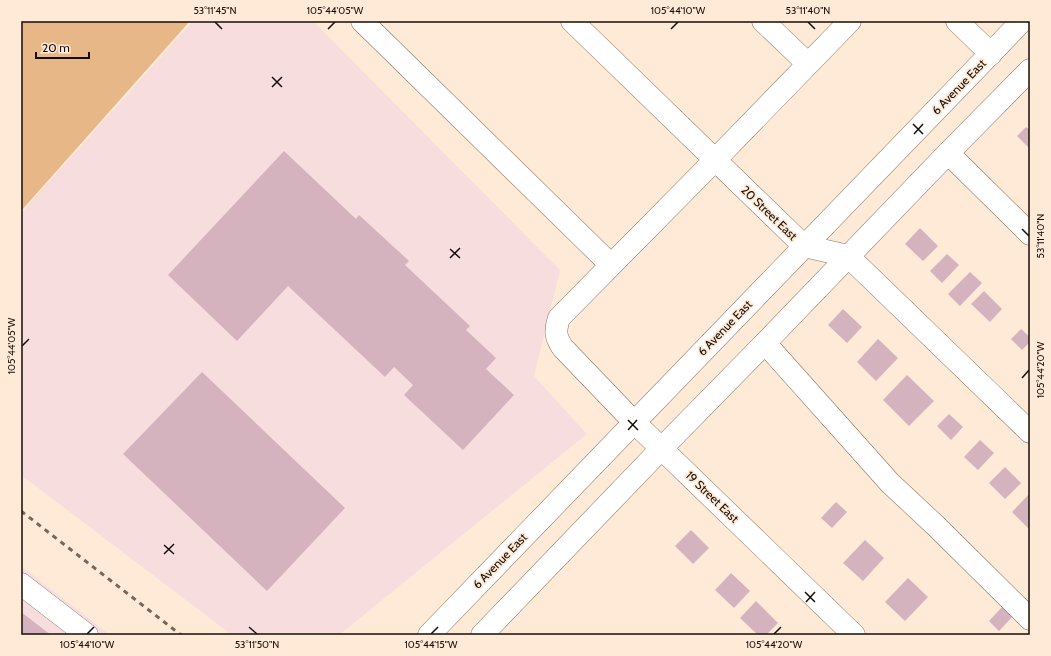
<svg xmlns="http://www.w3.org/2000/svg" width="1051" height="656" font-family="Cabin,sans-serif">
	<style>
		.commercial { fill: #f8ddde }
		.green { fill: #e7b787 }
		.building { fill: #d4b2be }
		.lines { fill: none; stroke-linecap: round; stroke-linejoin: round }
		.minor-casing { stroke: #88725c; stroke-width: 23 }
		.major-casing { stroke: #88725c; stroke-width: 23 }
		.minor { stroke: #fff; stroke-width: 22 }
		.major { stroke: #fff; stroke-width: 22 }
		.rail { stroke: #75685b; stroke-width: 3; stroke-dasharray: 5 5; stroke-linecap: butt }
		.ticks { fill: none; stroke: #160e06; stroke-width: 1.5 }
		.labels { text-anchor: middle; stroke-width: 3.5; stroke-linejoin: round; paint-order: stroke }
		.street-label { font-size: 12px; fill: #160e06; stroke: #ffead7 }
		.neatline { fill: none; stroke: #160e06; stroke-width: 1.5 }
		.ticks-label { font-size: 10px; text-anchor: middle; fill: #160e06 }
	</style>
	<rect width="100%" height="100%" fill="#ffead7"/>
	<path class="commercial" d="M193 21H313L560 270 534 376 587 434 339 635H232L21 475V213Z
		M21 566 110 635H21Z"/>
	<path class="green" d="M21 21H190L21 211Z"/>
	<path class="building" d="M1026 127 1030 130V144L1028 147 1017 136Z
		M284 151 356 219 359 215 409 261 405 265 470 326 466 330 496 358 486 369 514 395 463 450 404 395 413 385 394 367 385 377 288 286 237 341 168 275Z
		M920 228 938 246 923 261 905 244Z
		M947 254 959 265 942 283 930 271Z
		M970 272 982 283 960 306 948 294Z
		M984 291 1002 309 990 322 971 304Z
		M843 309 862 327 847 343 828 325Z
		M1021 329 1030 337V342L1022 350 1011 339Z
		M878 339 898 358 876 381 857 362Z
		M202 372 345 508 267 591 123 454Z
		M907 375 934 401 909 426 883 400Z
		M949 414 963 427 951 440 937 426Z
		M980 440 994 453 978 470 964 457Z
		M1005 467 1021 483 1005 499 989 483Z
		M1030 493V530L1012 512Z
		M836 502 847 512 832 528 821 518Z
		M691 530 709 548 693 564 675 546Z
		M865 540 884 558 863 581 843 563Z
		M731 573 750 591 734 608 715 590Z
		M908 578 928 597 905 621 885 602Z
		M756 601 778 623 766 635H758L740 618Z
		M1004 605 1014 615 999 631 989 621Z
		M21 612 51 635H21Z"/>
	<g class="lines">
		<defs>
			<path id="minor" d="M362 21 611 265
				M572 21 804 246 848 256 1030 432
				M763 21 808 64
				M850 21 715 160 559 318C555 331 555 337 563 348L634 422 854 635
				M957 21 991 54
				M948 153 1030 234
				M765 343 890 483 936 526 1030 619
				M21 584 87 635"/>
			<path id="major" d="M429 635 1022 21
				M482 635 662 448 765 343 948 153 1030 70"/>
		</defs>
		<use href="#minor" class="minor-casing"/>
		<use href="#major" class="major-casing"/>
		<use href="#minor" class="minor"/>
		<use href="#major" class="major"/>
		<path class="rail" d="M21 511 181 635"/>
	</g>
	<path class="ticks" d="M215 22 222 29M808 22 815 29M328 29 335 22M671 29 678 22M272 77 282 87M272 87 282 77M913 124 923 134M914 134 923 124M1022 229 1029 236M450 249 460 258M450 258 460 248M22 346 29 339M1022 378 1029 370M628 420 638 430M628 430 637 420M164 545 174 554M164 554 174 544M805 592 815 602M806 602 815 592M249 627 257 634M87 634 94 627M431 634 438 627M774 634 781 627"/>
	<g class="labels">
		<g class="street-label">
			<text transform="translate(959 87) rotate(-46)" y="4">6 Avenue East</text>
			<text transform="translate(769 213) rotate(44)" y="4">20 Street East</text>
			<text transform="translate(725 328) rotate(-46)" y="4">6 Avenue East</text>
			<text transform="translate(712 497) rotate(44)" y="4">19 Street East</text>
			<text transform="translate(500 561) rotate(-46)" y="4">6 Avenue East</text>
		</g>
	</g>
	<rect width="1051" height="656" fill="none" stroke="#ffead7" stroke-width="44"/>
	<path d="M36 52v6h53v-6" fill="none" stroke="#160e06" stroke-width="2"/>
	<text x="42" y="52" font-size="12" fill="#160e06" stroke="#ffead7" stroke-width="3" paint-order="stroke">20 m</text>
	<rect x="22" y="22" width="1007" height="612" class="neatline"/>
	<g class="ticks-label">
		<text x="215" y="14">53°11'45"N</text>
		<text x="335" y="14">105°44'05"W</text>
		<text x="678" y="14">105°44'10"W</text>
		<text x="808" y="14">53°11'40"N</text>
		<text transform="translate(1040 236) rotate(-90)" y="4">53°11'40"N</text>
		<text transform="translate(11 346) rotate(-90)" y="4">105°44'05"W</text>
		<text transform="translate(1040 370) rotate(-90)" y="4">105°44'20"W</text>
		<text x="87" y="648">105°44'10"W</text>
		<text x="257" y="648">53°11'50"N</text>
		<text x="431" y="648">105°44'15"W</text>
		<text x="774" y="648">105°44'20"W</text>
	</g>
</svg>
